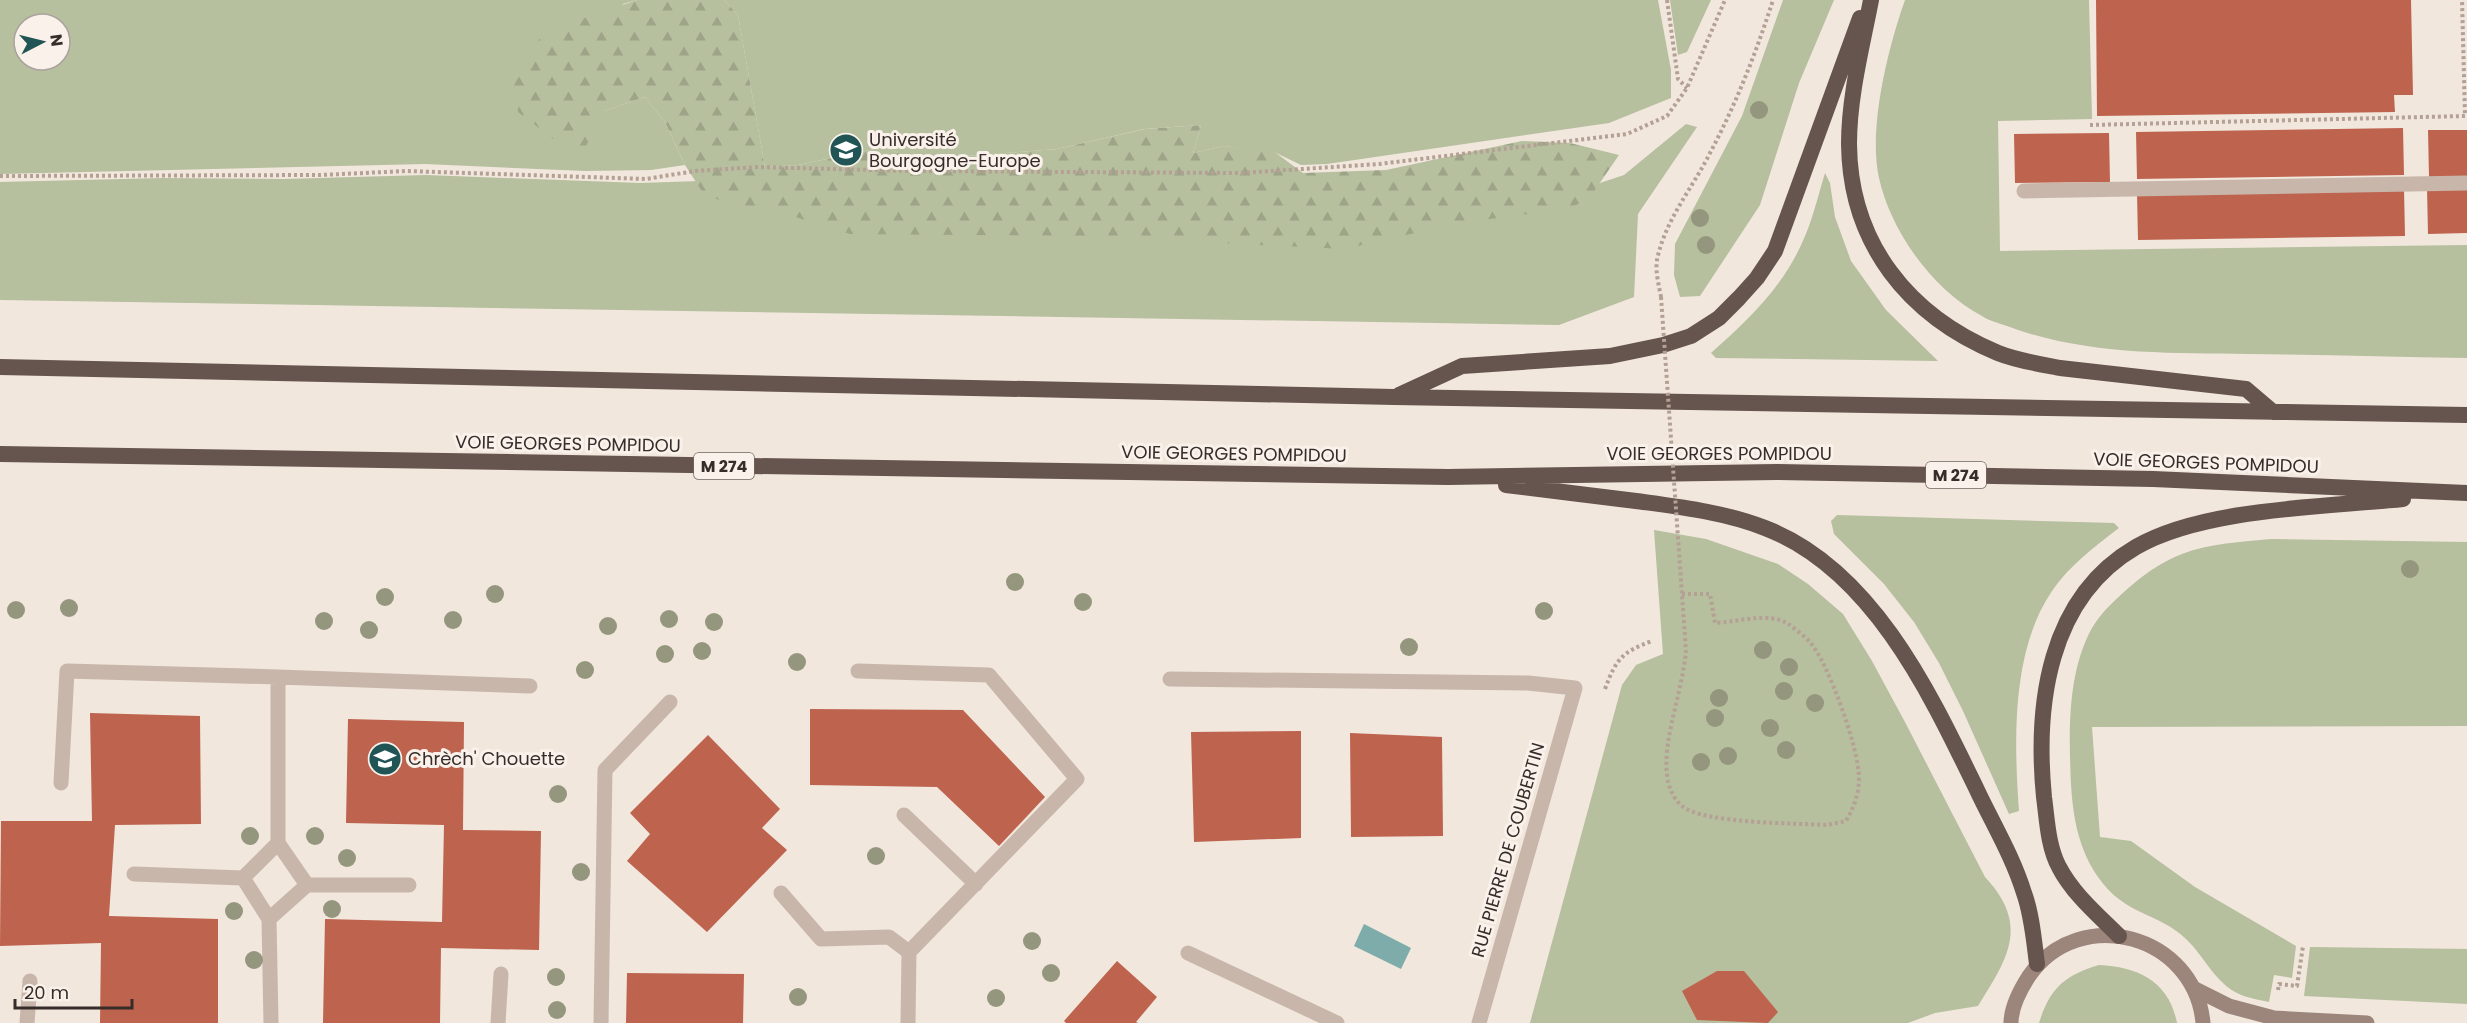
<svg xmlns="http://www.w3.org/2000/svg" width="2467" height="1023" font-family="Poppins,sans-serif">
	<style>
		.grass { fill: #b6bf9e; fill-rule: evenodd }
		.forest { fill: url(#forest-firs) }
		.water { fill: #7eacab }
		.building { fill: #be634e }
		.lines { fill: none; stroke-linecap: round; stroke-linejoin: round }
		.path { stroke: #b4a094; stroke-width: 4; stroke-dasharray: 3 3; stroke-linecap: butt }
		.service { stroke: #c8b6aa; stroke-width: 15 }
		.minor { stroke: #c8b6aa; stroke-width: 15 }
		.secondary { stroke: #9c857b; stroke-width: 15 }
		.trunk { stroke: #66544e; stroke-width: 16 }
		.path-bridge { stroke: #b4a094; stroke-width: 4; stroke-dasharray: 3 3; stroke-linecap: butt }
		.tree { fill: #94967d }
		.labels { text-anchor: middle; stroke-width: 6; stroke-linejoin: round; paint-order: stroke }
		.shield { fill: #f9f1ea; stroke: #706763; stroke-width: 1.5 }
		.shield-label { font-size: 16px; font-weight: bold; fill: #362c29 }
		.poi-label { font-size: 18px; fill: #362c29; stroke: #f9f1ea; text-anchor: start }
		.street-label { font-size: 18px; fill: #362c29; stroke: #f9f1ea }
	</style>
	<defs>
		<pattern id="forest-firs" width="22" height="20" patternUnits="userSpaceOnUse" patternTransform="scale(1.5)"><rect width="22" height="20" fill="#b6bf9e"/><path d="M5 1l3.5 6h-7zM16 11l3.5 6h-7z" fill="#9da488"/></pattern>
	</defs>
	<rect width="100%" height="100%" fill="#f1e7dd"/>
	<path class="grass" d="M0 0H637L623 4 604 111 645 97 665 122 685 165 651 170 585 171 425 164 0 174ZM24 24H60V60H24Z
		M724 0H1658L1671 70V98L1609 123 1327 164 1301 165 1272 151 1224 146 1193 153 1201 125 1144 129 1057 149 916 160 884 147 798 165 765 167 738 15Z
		M1670 0H1711L1687 52 1678 55Z
		M1783 0H1834L1799 83 1760 205 1700 296 1680 297 1674 275 1675 244 1742 116Z
		M1905 0H2089L2092 119 1998 121 2000 251 2467 245V358C2394 357 2322 355 2249 354 2168 353 2084 355 2007 326 1999 323 1989 321 1982 316 1933 290 1891 232 1879 178 1868 128 1888 48 1905 0Z
		M1686 124 1697 127 1638 214 1634 297 1559 325 0 300V182L162 178 284 179 426 175 640 183 700 181 1573 192 1624 175Z
		M1825 173 1830 183 1835 217 1851 261 1886 310 1938 361 1716 358 1711 353C1747 321 1782 288 1802 243 1812 222 1818 196 1825 173Z
		M1837 515 2114 523 2119 528C2094 547 2070 565 2052 591 2011 651 2014 742 2019 811L2009 814 1963 711 1939 663 1914 622 1884 584 1834 534 1831 521Z
		M1654 530 1706 539 1778 564 1808 584 1843 614 1872 661 1906 724 1985 877C2030 925 2008 958 1978 1006L1935 1013 1908 1023H1530L1622 685 1636 665 1663 654Z
		M2271 539 2467 542V726L2092 727 2100 837 2131 841 2195 887 2296 946 2292 978 2274 975 2269 1002C2260 1000 2248 998 2239 994 2215 983 2205 957 2186 939 2158 912 2125 916 2098 877 2073 841 2071 799 2070 756 2069 714 2071 666 2092 628 2102 611 2118 597 2132 585 2147 572 2164 561 2182 554 2210 543 2242 542 2271 539Z
		M2310 947 2467 949V1004L2304 996Z
		M2099 965C2138 967 2169 981 2177 1023H2039C2050 988 2065 975 2099 965Z"/>
	<path class="forest" d="M637 0H724L738 15 765 167 798 165 884 147 916 160 1057 149 1145 129 1201 125 1193 153 1224 146 1272 150 1303 173 1386 170 1522 141 1570 143 1619 155 1588 200 1566 209 1459 223 1344 249 1081 236 850 234 770 209H740L703 193 685 165 665 122 645 97 604 111 586 146 564 147 518 112 512 68 547 31Z"/>
	<path class="water" d="M1364 924 1411 948 1401 969 1354 946Z"/>
	<path class="building" d="M2096 0H2411L2413 95H2394L2395 112 2097 116Z
		M2403 128 2404 175 2137 179 2136 132Z
		M2428 130H2467V177H2429Z
		M2109 133 2110 182 2015 183 2014 134Z
		M2467 187V233L2428 234 2427 188Z
		M2404 189 2405 236 2138 240 2137 193Z
		M810 709 963 710 1045 797 999 846 937 787 810 785Z
		M90 713 200 716 201 824 115 825 109 916 218 919V1023H100L101 943 0 946 1 821H92Z
		M348 719 464 722 463 830 541 831 539 950 441 948 440 1023H323L325 919 442 922 444 825 346 823Z
		M1301 731V838L1194 842 1191 732Z
		M1350 733 1442 737 1443 836 1351 837Z
		M708 735 780 809 762 828 787 850 707 932 627 861 650 834 630 813Z
		M1117 961 1157 997 1136 1022 1138 1023H1066L1064 1021Z
		M1717 971H1744L1778 1012 1768 1023 1697 1020 1682 991Z
		M627 973 744 974 743 1023H626Z"/>
	<g class="lines">
		<path class="path" d="M1667 0 1678 79 1687 88
			M2090 125 2465 116 2462 0
			M0 176 320 175 407 171 646 179 695 171 758 167 909 171 1241 173 1379 164 1627 134 1667 116 1687 88 1725 0
			M1661 297C1659 286 1655 271 1657 260 1665 220 1692 189 1710 153 1736 104 1756 53 1773 0
			M1682 594H1710L1715 623C1736 622 1768 612 1787 623 1794 628 1803 635 1809 641 1828 661 1859 749 1859 778 1859 794 1854 807 1846 821L1827 825C1796 823 1704 824 1682 806 1663 790 1665 759 1669 737 1674 708 1683 681 1686 651
			M1605 689C1616 659 1622 652 1652 641
			M2278 990 2279 984 2297 986 2303 946"/>
		<path class="service" d="M2024 191 2467 183
			M858 671 989 675 1077 779 909 952 908 1023
			M61 783 67 671 278 677
			M904 815 976 884
			M278 843V677L530 686
			M134 874 243 878
			M307 885H409
			M781 893 821 939 889 937 909 952
			M269 919 307 885 278 843 243 878 269 919 271 1023
			M1188 953 1337 1023
			M498 1023 501 974
			M601 1023 605 770 670 702"/>
		<path class="minor" d="M1170 679 1528 683 1575 688 1479 1023
			M27 1023 30 981"/>
		<path class="secondary" d="M2195 989 2229 1006 2274 1018 2367 1023
			M2011 1023C2011 1007 2020 990 2029 976 2080 903 2195 935 2203 1023"/>
		<path class="trunk" d="M1871 0C1862 47 1849 96 1849 144 1850 244 1909 316 1998 353 2018 361 2040 364 2060 368L2246 389 2273 412
			M0 367 1394 397 2467 415
			M1399 395 1462 366 1610 356 1663 345 1691 336 1719 318 1739 298 1757 278 1775 251 1860 18
			M0 454 1448 477 1777 472 2153 479 2467 493
			M1506 485C1549 490 1593 496 1636 501 1680 507 1724 512 1765 528 1872 569 1930 693 1977 790 1993 824 2013 857 2024 893 2032 915 2034 941 2037 964
			M2119 936C2098 915 2073 894 2059 867 2048 847 2047 819 2044 797 2035 705 2048 598 2136 547 2203 508 2325 507 2403 499"/>
		<path class="path-bridge" d="M1661 297 1686 651"/>
	</g>
	<g class="tree">
		<circle cx="1759" cy="110" r="9"/>
		<circle cx="1700" cy="218" r="9"/>
		<circle cx="1706" cy="245" r="9"/>
		<circle cx="2410" cy="569" r="9"/>
		<circle cx="1015" cy="582" r="9"/>
		<circle cx="495" cy="594" r="9"/>
		<circle cx="385" cy="597" r="9"/>
		<circle cx="1083" cy="602" r="9"/>
		<circle cx="69" cy="608" r="9"/>
		<circle cx="16" cy="610" r="9"/>
		<circle cx="1544" cy="611" r="9"/>
		<circle cx="669" cy="619" r="9"/>
		<circle cx="453" cy="620" r="9"/>
		<circle cx="324" cy="621" r="9"/>
		<circle cx="714" cy="622" r="9"/>
		<circle cx="608" cy="626" r="9"/>
		<circle cx="369" cy="630" r="9"/>
		<circle cx="1409" cy="647" r="9"/>
		<circle cx="1763" cy="650" r="9"/>
		<circle cx="702" cy="651" r="9"/>
		<circle cx="665" cy="654" r="9"/>
		<circle cx="797" cy="662" r="9"/>
		<circle cx="1789" cy="667" r="9"/>
		<circle cx="585" cy="670" r="9"/>
		<circle cx="1784" cy="691" r="9"/>
		<circle cx="1719" cy="698" r="9"/>
		<circle cx="1815" cy="703" r="9"/>
		<circle cx="1715" cy="718" r="9"/>
		<circle cx="1770" cy="728" r="9"/>
		<circle cx="1786" cy="750" r="9"/>
		<circle cx="1728" cy="756" r="9"/>
		<circle cx="1701" cy="762" r="9"/>
		<circle cx="558" cy="794" r="9"/>
		<circle cx="250" cy="836" r="9"/>
		<circle cx="315" cy="836" r="9"/>
		<circle cx="876" cy="856" r="9"/>
		<circle cx="347" cy="858" r="9"/>
		<circle cx="581" cy="872" r="9"/>
		<circle cx="332" cy="909" r="9"/>
		<circle cx="234" cy="911" r="9"/>
		<circle cx="1032" cy="941" r="9"/>
		<circle cx="254" cy="960" r="9"/>
		<circle cx="1051" cy="973" r="9"/>
		<circle cx="556" cy="977" r="9"/>
		<circle cx="798" cy="997" r="9"/>
		<circle cx="996" cy="998" r="9"/>
		<circle cx="557" cy="1010" r="9"/>
	</g>
	<defs>
		<symbol id="university-disc" viewBox="-11 -11 22 22"><circle r="9.5" fill="#215455" stroke="#f9f1ea"/><path d="M0-5L7-2L0 1L-7-2ZM-4 1L0 2.5L4 1V4Q0 6-4 4Z" fill="#fff"/></symbol>
		<symbol id="school-disc" viewBox="-11 -11 22 22"><circle r="9.5" fill="#215455" stroke="#f9f1ea"/><path d="M0-5L7-2L0 1L-7-2ZM-4 1L0 2.5L4 1V4Q0 6-4 4Z" fill="#fff"/></symbol>
	</defs>
	<g fill-rule="evenodd">
		<use href="#university-disc" x="827" y="131" width="38" height="38"/>
		<use href="#school-disc" x="366" y="740" width="38" height="38"/>
	</g>
	<g class="labels">
		<g class="shield">
			<rect x="694" y="453" width="60" height="26" rx="4.5"/>
			<rect x="1926" y="462" width="60" height="26" rx="4.5"/>
		</g>
		<g class="shield-label">
			<text x="724" y="472">M 274</text>
			<text x="1956" y="481">M 274</text>
		</g>
		<g class="poi-label">
			<text x="869" y="146">Université<tspan x="869" dy="21">Bourgogne-Europe</tspan></text>
			<text x="408" y="765">Chrèch' Chouette</text>
		</g>
		<g class="street-label">
			<text transform="translate(568 444) rotate(1)" y="6">VOIE GEORGES POMPIDOU</text>
			<text transform="translate(1234 454) rotate(1)" y="6">VOIE GEORGES POMPIDOU</text>
			<text x="1719" y="460">VOIE GEORGES POMPIDOU</text>
			<text transform="translate(2206 463) rotate(2)" y="6">VOIE GEORGES POMPIDOU</text>
			<text transform="translate(1508 850) rotate(-74)" y="6">RUE PIERRE DE COUBERTIN</text>
		</g>
	</g>
	<g transform="translate(42 42) rotate(83)"><circle r="28" fill="#f9f1ea" stroke="#aba29d" stroke-width="1.5"/>
	<path d="M0-4.5L10 22L0 15L-10 22Z" fill="#215455"/>
	<text y="-9" font-size="16" font-weight="bold" text-anchor="middle" fill="#362c29">N</text>
	</g>
	<path d="M15 999v9h117v-9" fill="none" stroke="#362c29" stroke-width="3"/>
	<text x="24" y="999" font-size="18" fill="#362c29" stroke="#f9f1ea" stroke-width="4.5" paint-order="stroke">20 m</text>
</svg>
